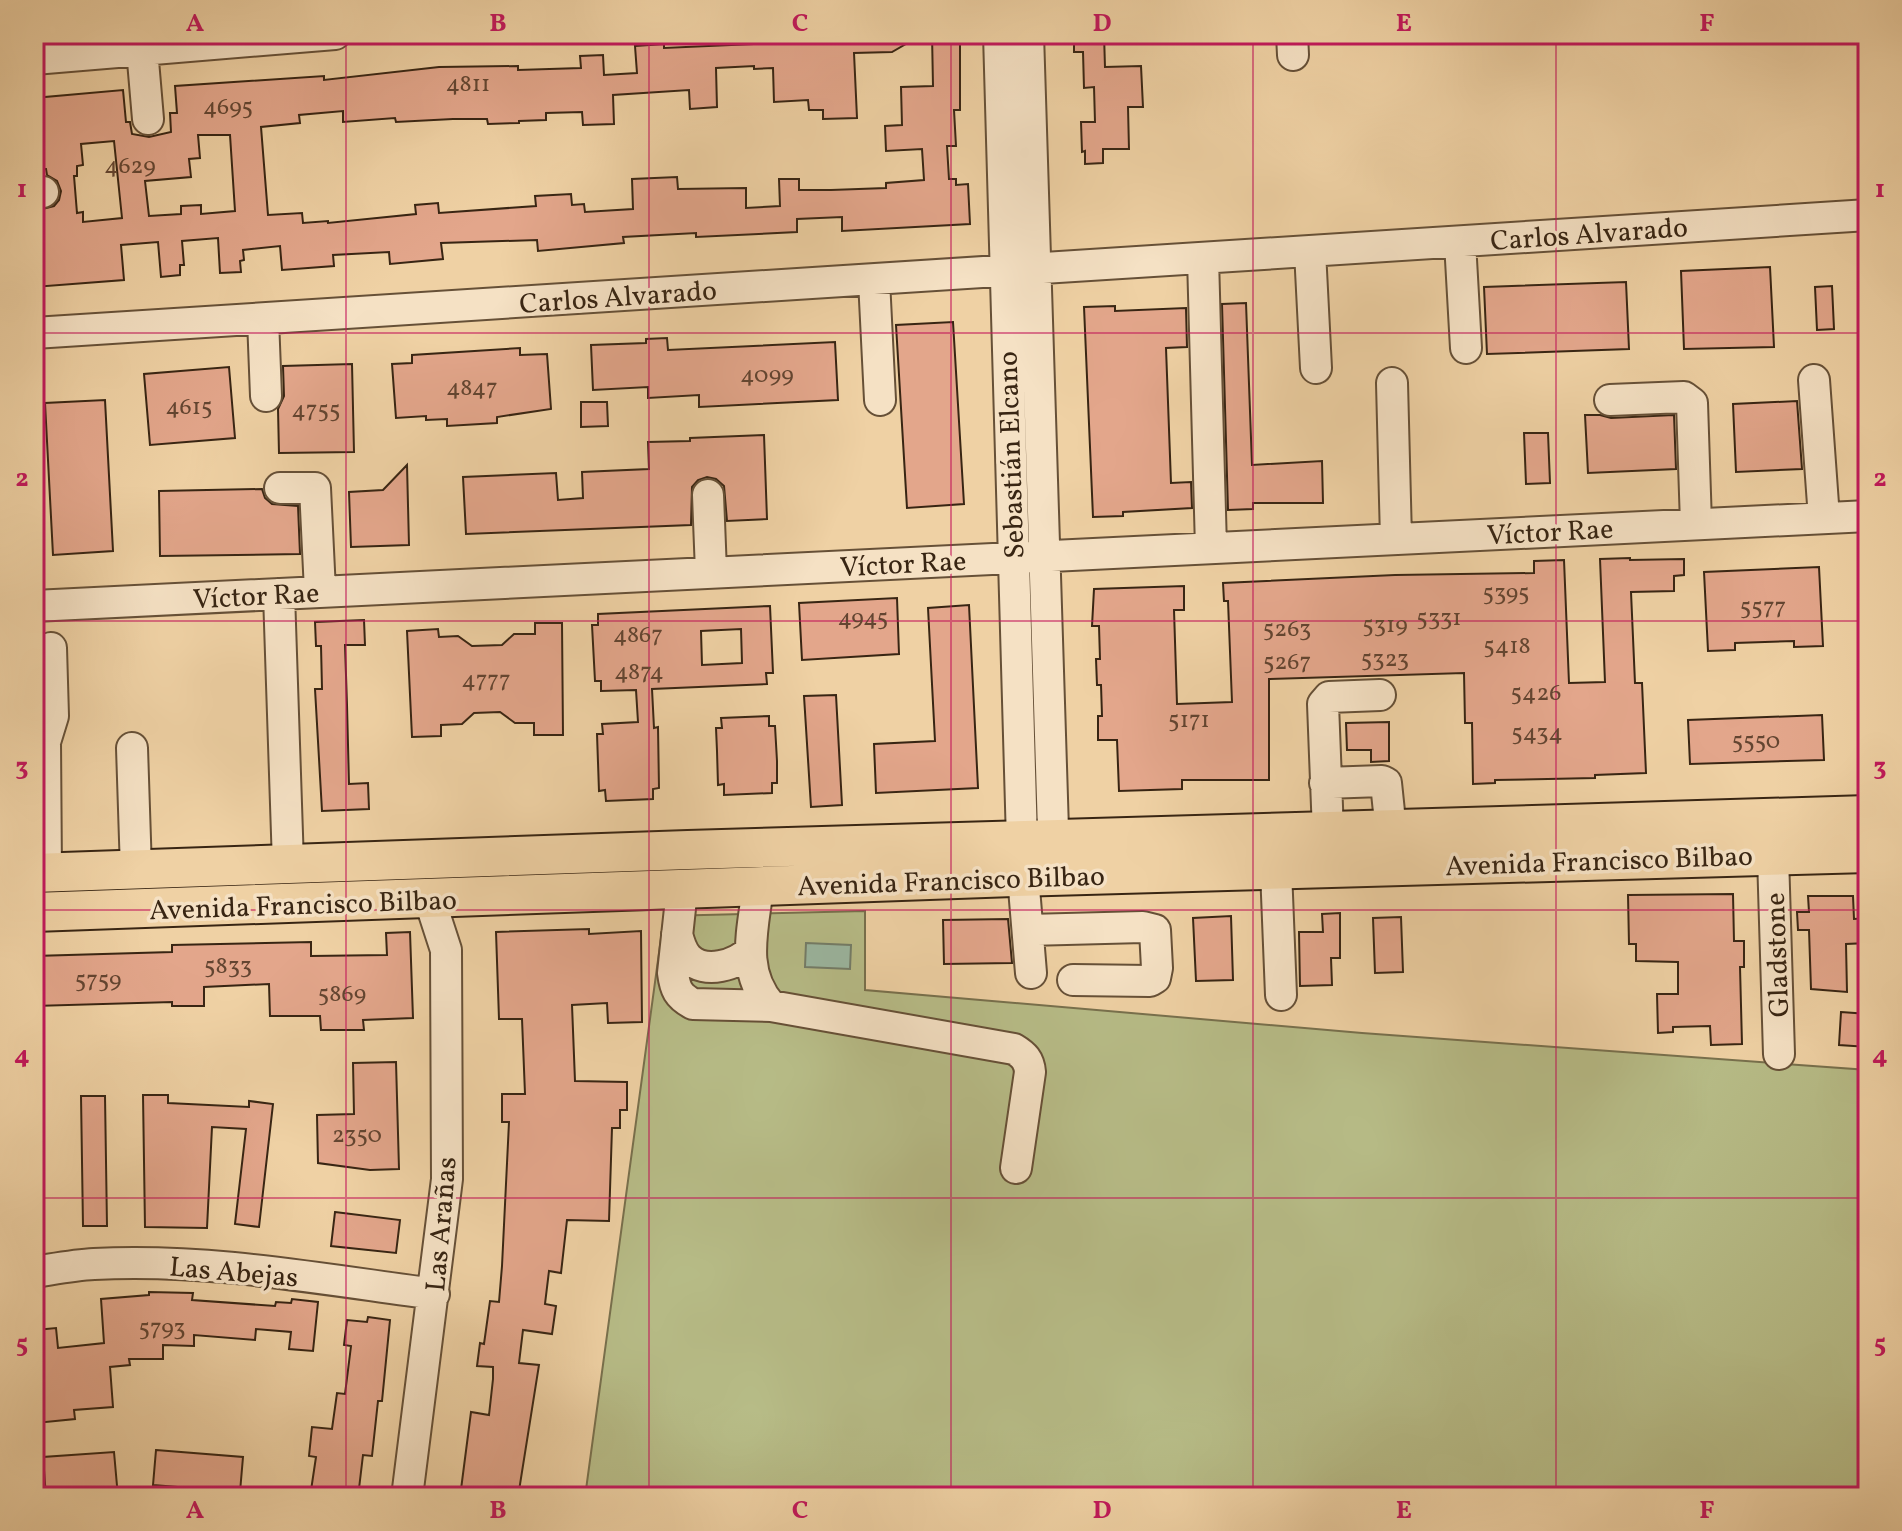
<svg xmlns="http://www.w3.org/2000/svg" width="1902" height="1531" font-family="Vollkorn,serif">
	<style>
		.green { fill: #b7bc87; stroke: #78704d; stroke-width: 2 }
		.water { fill: #9bb8a2; stroke: #737d69; stroke-width: 2 }
		.building { fill: #e3a68b; stroke: #382513; stroke-width: 2; fill-rule: evenodd }
		.lines { fill: none; stroke-linecap: round; stroke-linejoin: round }
		.minor-casing { stroke: #665037; stroke-width: 34 }
		.major-casing { stroke: #382513; stroke-width: 42 }
		.minor { stroke: #f5e1c4; stroke-width: 30 }
		.major { stroke: #efd1a4; stroke-width: 38 }
		.grid { fill: none; stroke: #c2185b; stroke-width: 2; stroke-opacity: 0.55 }
		.labels { text-anchor: middle; stroke-width: 7; stroke-linejoin: round; paint-order: stroke }
		.number-label { font-size: 24px; fill: #634531 }
		.street-label { font-size: 28px; fill: #382513; stroke: #f5e1c4 }
		.neatline { fill: none; stroke: #c2185b; stroke-width: 3 }
		.grid-label { font-size: 26px; text-anchor: middle; font-weight: bold; fill: #c2185b }
	</style>
	<rect width="100%" height="100%" fill="#efd1a4"/>
	<filter id="stains"><feTurbulence type="fractalNoise" baseFrequency=".0025" numOctaves="4"/><feColorMatrix values="0 0 0 0 .2 0 0 0 0 .09 0 0 0 0 .02 0 0 0 .5 -.17"/></filter>
	<radialGradient id="worn" r=".72"><stop offset=".6" stop-color="#630" stop-opacity="0"/><stop offset="1" stop-color="#630" stop-opacity=".3"/></radialGradient>
	<path class="green" d="M865 911V990L1362 1033 1868 1070V1497H585L664 916Z"/>
	<path class="water" d="M806 943 851 945 850 969 805 967Z"/>
	<path class="building" d="M870 34H923L892 52 854 53 857 118 823 119V110H809L808 100 774 102 773 68 754 69V66L716 68 717 107 690 109 689 90 613 95 614 124 583 125 582 112 546 113V120L519 121V123L488 124 487 119H453L396 122 395 118 343 122V111L299 115 300 123 261 127 268 215 302 213 303 223 328 221V223L416 214 415 205 438 203 439 213 536 206 535 196 571 194 572 205 584 204 585 212 633 209 632 179 677 177 678 189 746 188V208L780 206 779 179H799V190H831L886 188V183L924 180 922 149 886 151 885 126 902 125 901 87 933 86 932 34H960V110H954L956 146H947L949 179H956V185L968 184 970 224 842 231V217L797 219V232L696 237V233L623 237 624 243 538 251 537 240 441 243 443 259 390 264 389 252 333 255 334 266 282 270 280 246 243 250 244 260 240 261 241 272 220 273 218 238 182 241 184 265H180V275L161 277 158 242 121 245 124 280 34 287V211L54 206 59 200 61 191 57 181 47 175 46 169H34V98L123 90 126 122H130L132 134 149 137 171 132 170 113H177L175 86 324 76V80L439 67 518 66V70L581 68 580 56 603 55 604 75 637 73 635 46 664 44V48L753 44V41ZM198 135H230L235 211 201 214V205L181 206V214L149 216 145 181 191 177 189 159 200 158ZM114 141 122 218 83 222V212L77 213 74 176H77V166L83 165 81 144Z
		M1074 34H1104L1105 67 1141 66 1143 107H1128L1129 149H1103V163L1085 164V151L1082 152 1081 122H1095L1094 87 1084 88 1083 52H1074Z
		M1770 267 1774 347 1684 349 1681 271Z
		M1626 282 1629 349 1487 354 1484 287Z
		M1832 286 1834 329 1817 330 1815 287Z
		M1246 303 1252 465 1322 461 1323 503H1253V509L1228 510 1222 304Z
		M1115 306V311L1186 308 1187 347 1166 348 1171 483 1191 482 1192 508 1123 512V516L1093 517 1084 307Z
		M953 322 964 504 907 508 896 325Z
		M667 338 668 350 835 342 838 400 699 407V395L648 398V387L593 390 591 345 646 343V339Z
		M520 348V355L547 354 551 409 497 417V423L447 426V419L426 420V416L396 418 392 364 412 363V355Z
		M352 364 354 452 279 453 278 409 284 396 283 366Z
		M229 367 235 438 150 445 144 374Z
		M105 400 113 551 53 555 45 403Z
		M1797 401 1802 469 1736 472 1733 404Z
		M581 402H607L608 426 581 427Z
		M1585 415H1600L1611 418 1674 415 1676 469 1588 473Z
		M1524 433H1548L1550 483 1526 484Z
		M764 435 767 519 727 521 724 486 716 479 707 477 698 480 692 487 691 525 466 534 463 477 556 473 558 500 583 498 582 472 649 469 648 442 690 441V438Z
		M407 465 409 545 351 547 349 492 383 490Z
		M262 489 265 498 272 504 298 506 300 554 160 556 159 491Z
		M1630 558V560L1684 559V575L1674 576V591L1631 592 1635 683H1642L1646 773 1595 775V778L1495 780V783L1473 784 1472 723H1465L1464 673 1269 679V780H1182V789L1119 791 1117 740H1098V716H1102L1101 685H1097L1096 659H1100L1099 626H1092L1094 589 1184 586V610H1174L1177 704 1232 702 1228 601H1224L1223 583 1395 575 1534 573V561L1564 560 1569 683 1605 682 1600 559Z
		M1819 567 1823 646 1794 647V641L1735 643V650L1708 651 1704 572Z
		M897 598 899 654 802 660 799 603Z
		M969 605 978 788 876 793 874 744 935 741 928 608Z
		M770 606 773 673H766L767 684 652 689 654 728 658 727 659 788 653 789V799L606 801 605 790 599 791 597 734H603L602 724 638 722 636 690 601 691V681H595L592 625H598V614ZM741 629 742 663 702 665 701 631Z
		M364 620 365 645H345L347 705 349 784 368 783 369 809 322 811 315 689H322L321 646H316L315 622Z
		M535 623H562L563 735H534V723H515L500 712 474 713 462 724 441 725V736L412 737 407 631 438 629 439 637 458 636 472 646 502 645 514 634H535Z
		M836 695 842 805 811 807 804 696Z
		M1822 715 1824 760 1690 764 1688 720Z
		M769 716V726H775L777 761V783H772V793L724 795V784L718 785 717 751 716 728H722L721 718Z
		M1389 722V761L1371 762V750H1347L1346 723Z
		M1733 894 1734 941H1744V967H1740L1742 1044 1711 1045 1710 1026 1673 1027V1032L1658 1033 1657 994H1678V962L1636 961V944H1629L1628 895Z
		M1808 896H1853L1854 919 1868 918V943L1846 944 1847 992 1811 989 1809 930H1798L1797 912H1809Z
		M1340 913V958H1331L1332 985 1300 986 1299 932H1323L1322 914Z
		M1231 916 1233 980 1196 981 1193 918Z
		M1401 917 1403 972 1375 973 1373 918Z
		M1008 919 1012 963 944 964 943 920Z
		M589 929V934L641 931 642 1022 608 1023 607 1003 572 1005 575 1081 627 1082V1110H620V1128H612L609 1221 567 1220 561 1273 549 1271 545 1304 556 1306 552 1334 523 1330 519 1363 539 1365 518 1497H460L471 1412 489 1415 493 1379V1367L477 1366 480 1343 484 1344 490 1301 499 1302 502 1266 509 1122H502V1094H525L522 1019H499L496 932Z
		M410 932 413 1018 363 1020 364 1030H321L320 1016H270L269 984 204 987V1006H172V1002L34 1006V956L172 952V945L311 942V956L387 955 386 933Z
		M1841 1012 1868 1014V1047L1839 1045Z
		M396 1062 399 1169 370 1170 318 1163 317 1115 354 1114 353 1063Z
		M143 1095H168V1103L249 1107V1101L273 1104 259 1227 235 1224 246 1129 212 1127 207 1228 145 1227Z
		M81 1096H105L107 1226H83Z
		M335 1212 400 1220 396 1253 331 1246Z
		M149 1292 193 1293 192 1300 275 1306 276 1302 291 1303 292 1299 318 1302 313 1351 289 1349 291 1332 256 1329 255 1340 194 1335V1346L163 1345V1359H129L130 1365 110 1367 113 1407 74 1410 75 1419 36 1423 34 1362H39L36 1330 56 1328 58 1348 104 1343 101 1299 149 1295Z
		M368 1317 390 1320 382 1401H378L372 1456 363 1455 358 1497H310L316 1457 309 1456 312 1427 332 1429 337 1393 345 1394 351 1346 344 1345 347 1320 367 1322Z
		M156 1450 243 1457 240 1492 153 1485Z
		M114 1452 118 1497H46L43 1457Z"/>
	<g class="lines">
		<defs>
			<path id="minor" d="M999 34 1023 876 1031 973
				M1028 34 1054 862
				M1292 34 1293 55
				M142 49 148 119
				M34 59 335 34
				M34 193 43 192
				M1460 242 1466 348
				M1310 251 1316 368
				M1203 258 1211 548
				M874 280 880 400
				M263 319 266 396
				M34 333 1868 215
				M1814 380 1824 518
				M1392 383 1396 539
				M1610 400 1684 397 1692 403 1696 524
				M280 488H315L320 591
				M708 495 711 572
				M279 594 288 864
				M34 606 1868 516
				M132 748 136 870
				M1325 783 1382 781 1386 783 1391 831
				M1328 832 1323 704 1329 697 1380 695
				M1773 856 1779 1054
				M1276 870 1281 995
				M46 873 45 742 53 716 51 648
				M758 887C753 930 740 971 771 1006
				M682 890 673 973C675 989 678 996 693 1004L771 1006 1014 1049C1024 1055 1029 1060 1030 1072L1016 1168
				M1028 930 1143 927 1155 930 1157 968 1155 978 1150 981 1073 980
				M677 934C679 942 682 952 688 958 705 975 737 965 751 950
				M34 1272C54 1269 74 1265 94 1264 208 1258 321 1279 434 1294
				M407 1497 447 1179 446 950 433 910V900"/>
			<path id="major" d="M34 873 688 850 1868 815
				M34 912 1013 877 1868 853"/>
		</defs>
		<use href="#minor" class="minor-casing"/>
		<use href="#major" class="major-casing"/>
		<use href="#minor" class="minor"/>
		<use href="#major" class="major"/>
	</g>
	<path class="grid" d="M346 34V1497M649 34V1497M951 34V1497M1253 34V1497M1556 34V1497M34 333H1868M34 621H1868M34 910H1868M34 1198H1868"/>
	<g class="labels">
		<g class="number-label">
			<text x="468" y="91">4811</text>
			<text x="228" y="114">4695</text>
			<text x="130" y="173">4629</text>
			<text x="767" y="382">4099</text>
			<text x="472" y="395">4847</text>
			<text x="189" y="414">4615</text>
			<text x="316" y="417">4755</text>
			<text x="1506" y="600">5395</text>
			<text x="1763" y="614">5577</text>
			<text x="863" y="625">4945</text>
			<text x="1439" y="625">5331</text>
			<text x="1385" y="632">5319</text>
			<text x="1287" y="636">5263</text>
			<text x="638" y="642">4867</text>
			<text x="1507" y="653">5418</text>
			<text x="1385" y="666">5323</text>
			<text x="1287" y="669">5267</text>
			<text x="639" y="679">4874</text>
			<text x="486" y="687">4777</text>
			<text x="1536" y="700">5426</text>
			<text x="1189" y="727">5171</text>
			<text x="1537" y="740">5434</text>
			<text x="1756" y="748">5550</text>
			<text x="228" y="973">5833</text>
			<text x="98" y="987">5759</text>
			<text x="342" y="1001">5869</text>
			<text x="357" y="1142">2350</text>
			<text x="162" y="1335">5793</text>
		</g>
		<g class="street-label">
			<text transform="translate(1589 233) rotate(-4)" y="10">Carlos Alvarado</text>
			<text transform="translate(618 296) rotate(-4)" y="10">Carlos Alvarado</text>
			<text transform="translate(1010 455) rotate(-92)" y="10">Sebastián Elcano</text>
			<text transform="translate(1550 531) rotate(-3)" y="10">Víctor Rae</text>
			<text transform="translate(903 563) rotate(-3)" y="10">Víctor Rae</text>
			<text transform="translate(256 595) rotate(-3)" y="10">Víctor Rae</text>
			<text transform="translate(1599 860) rotate(-2)" y="10">Avenida Francisco Bilbao</text>
			<text transform="translate(951 880) rotate(-2)" y="10">Avenida Francisco Bilbao</text>
			<text transform="translate(303 904) rotate(-2)" y="10">Avenida Francisco Bilbao</text>
			<text transform="translate(1776 955) rotate(-92)" y="10">Gladstone</text>
			<text transform="translate(440 1224) rotate(-85)" y="10">Las Arañas</text>
			<text transform="translate(234 1271) rotate(5)" y="10">Las Abejas</text>
		</g>
	</g>
	<rect width="1902" height="1531" fill="none" stroke="#efd1a4" stroke-width="88"/>
	<rect x="44" y="44" width="1814" height="1443" class="neatline"/>
	<g class="grid-label">
		<text x="195" y="31">A</text>
		<text x="498" y="31">B</text>
		<text x="800" y="31">C</text>
		<text x="1102" y="31">D</text>
		<text x="1404" y="31">E</text>
		<text x="1707" y="31">F</text>
		<text x="22" y="197">1</text>
		<text x="1880" y="197">1</text>
		<text x="22" y="486">2</text>
		<text x="1880" y="486">2</text>
		<text x="22" y="775">3</text>
		<text x="1880" y="775">3</text>
		<text x="22" y="1063">4</text>
		<text x="1880" y="1063">4</text>
		<text x="22" y="1352">5</text>
		<text x="1880" y="1352">5</text>
		<text x="195" y="1518">A</text>
		<text x="498" y="1518">B</text>
		<text x="800" y="1518">C</text>
		<text x="1102" y="1518">D</text>
		<text x="1404" y="1518">E</text>
		<text x="1707" y="1518">F</text>
	</g>
	<rect width="100%" height="100%" filter="url(#stains)"/>
	<rect width="100%" height="100%" fill="url(#worn)"/>
</svg>
